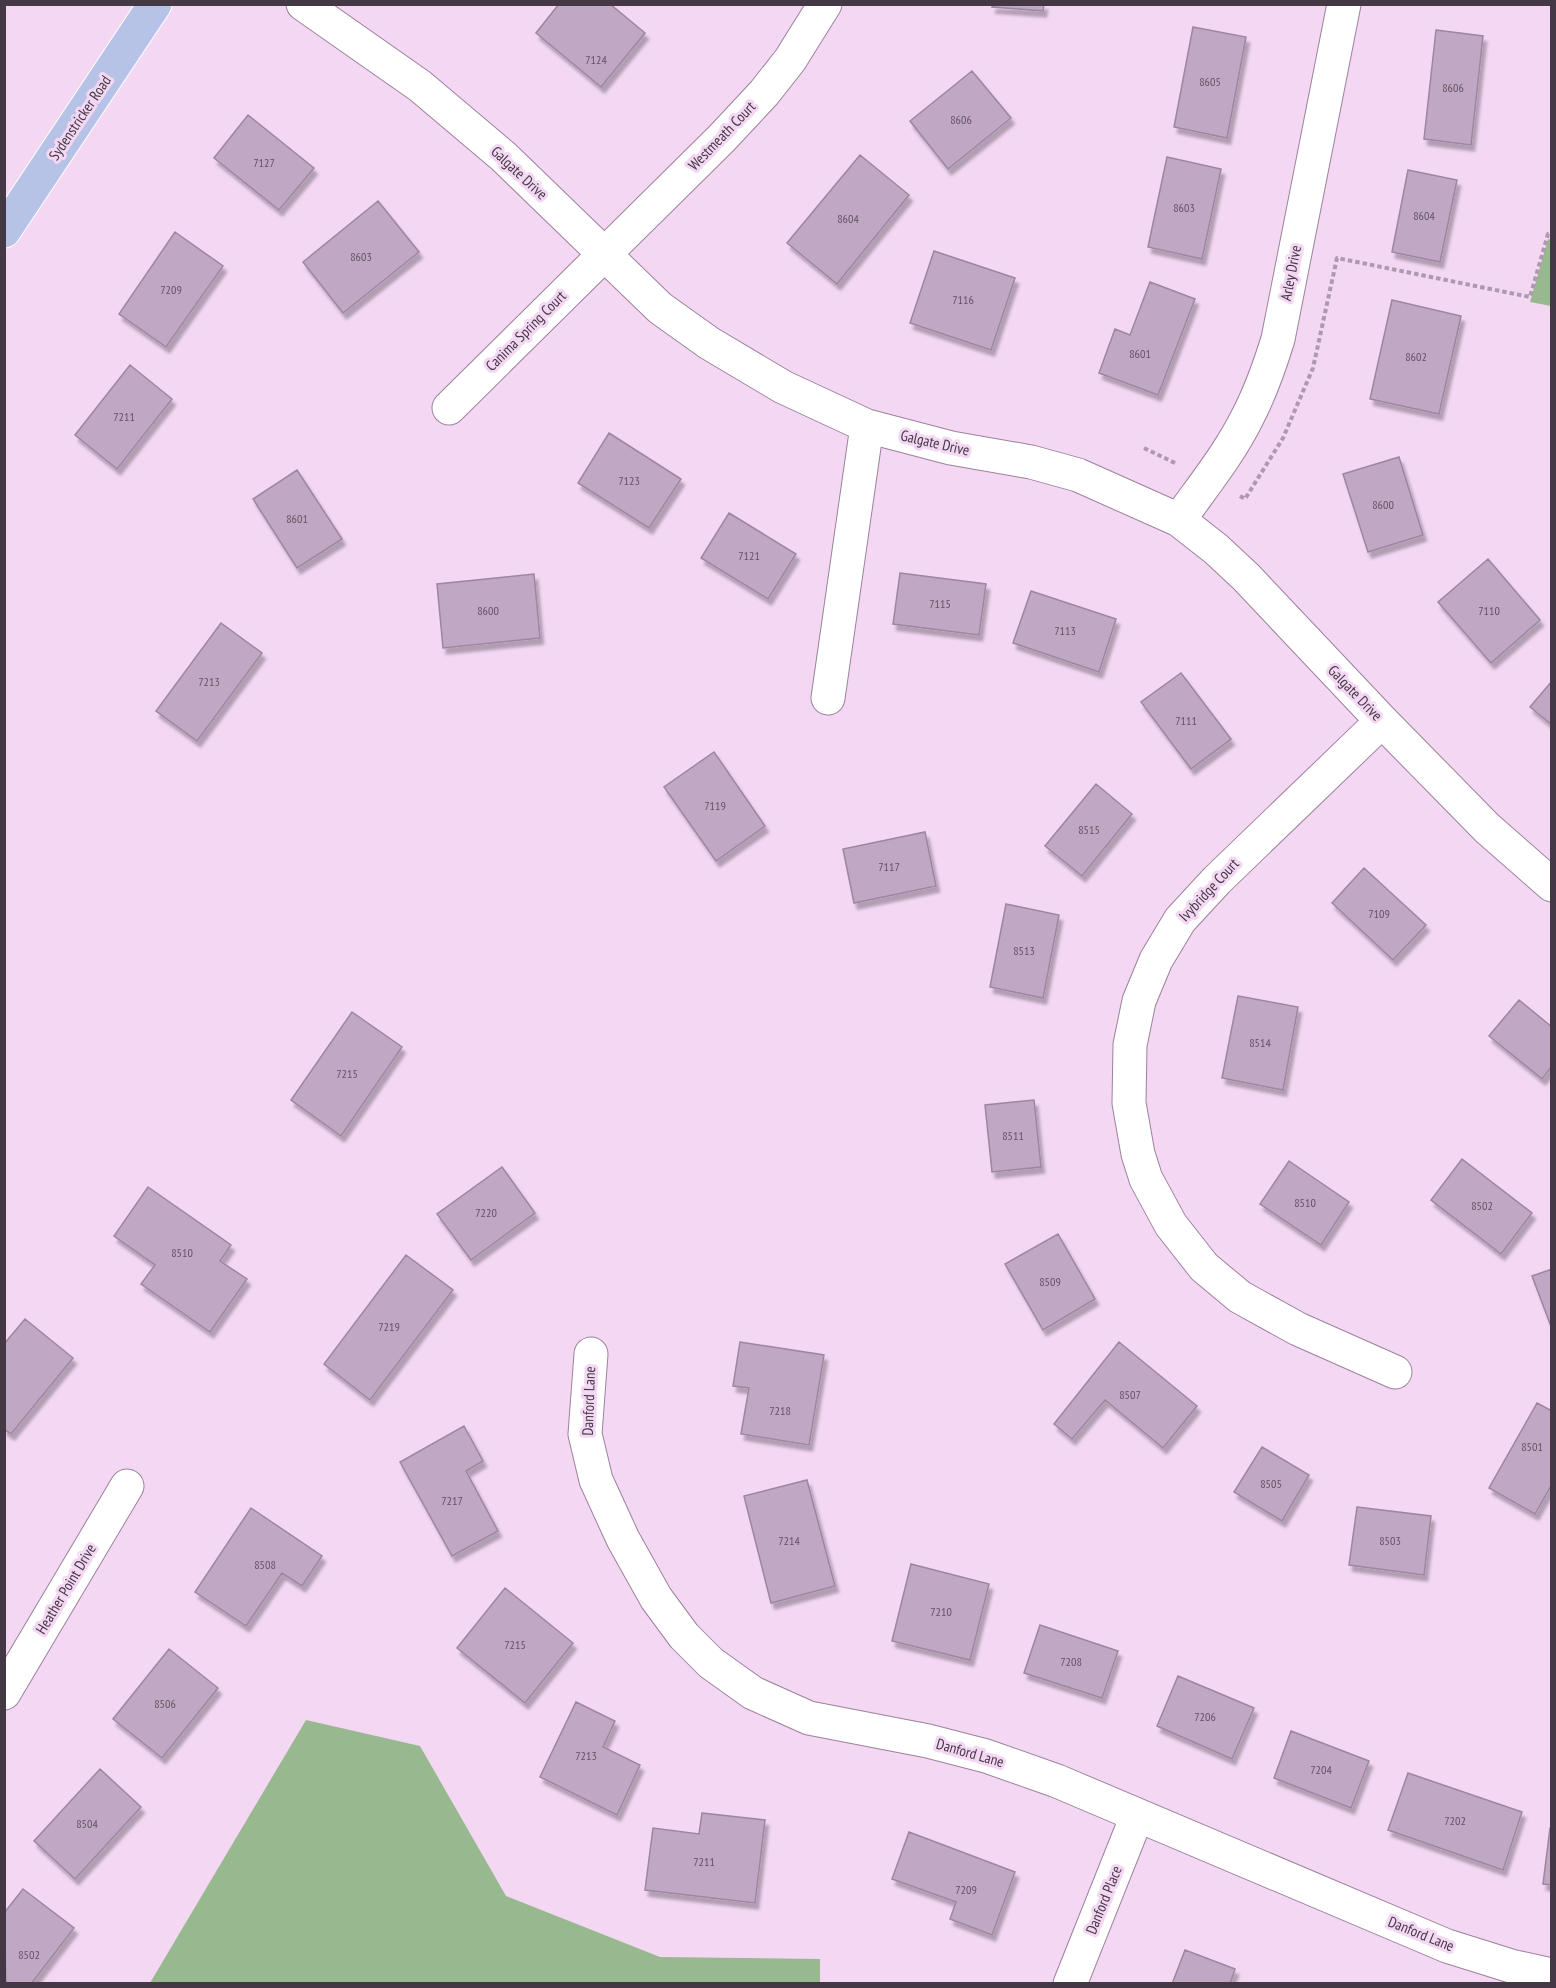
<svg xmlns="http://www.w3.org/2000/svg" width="1556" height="1988" font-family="'PT Sans Narrow',sans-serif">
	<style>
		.green { fill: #98b98f }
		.building { fill: #c0a7c3; stroke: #9e86a1; stroke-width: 1.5; filter: url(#shadow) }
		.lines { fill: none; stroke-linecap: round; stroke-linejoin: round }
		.minor-casing { stroke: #9c829c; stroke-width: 35 }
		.major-casing { stroke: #fff; stroke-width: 35 }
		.path { stroke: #ae99ae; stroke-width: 4; stroke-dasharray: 4.5 3; stroke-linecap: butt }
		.minor { stroke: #fff; stroke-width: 33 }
		.major { stroke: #b7c2e7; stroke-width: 33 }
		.labels { text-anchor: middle; stroke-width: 6; stroke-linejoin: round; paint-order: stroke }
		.number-label { font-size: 12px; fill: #625463 }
		.street-label { font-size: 15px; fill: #433843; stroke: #f3d7f3 }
	</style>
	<defs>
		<filter id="shadow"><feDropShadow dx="3.5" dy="6" stdDeviation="1.5" flood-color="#0004"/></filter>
	</defs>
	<rect width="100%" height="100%" fill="#f3d7f3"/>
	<path class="green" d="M1548 239 1551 240V306L1530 302Z
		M306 1720 420 1746 506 1896 660 1957 820 1959V1983H150Z"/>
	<path class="building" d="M559 4H610L645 33 601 87 536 33Z
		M993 4H1044L1043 11 992 7Z
		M1193 27 1246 37 1227 138 1174 127Z
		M1436 30 1483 36 1471 145 1424 139Z
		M972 71 1011 118 948 169 910 121Z
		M248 115 314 168 279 210 214 158Z
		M860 155 909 195 837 284 787 243Z
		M1167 157 1221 169 1202 259 1148 247Z
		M1408 170 1457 180 1440 262 1392 252Z
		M378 201 419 252 343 313 303 262Z
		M175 232 223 266 166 347 119 314Z
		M934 251 1015 278 991 350 910 323Z
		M1150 282 1195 299 1158 395 1099 373 1115 329 1130 335Z
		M1392 300 1461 316 1439 414 1370 399Z
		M130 365 172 399 117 469 75 435Z
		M609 433 681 479 649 528 578 483Z
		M1399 457 1423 535 1368 552 1343 474Z
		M297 470 342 539 297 568 253 499Z
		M729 513 796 554 768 599 701 558Z
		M1488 559 1540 620 1491 663 1438 602Z
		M900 573 986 584 979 635 893 624Z
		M534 574 540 638 443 648 437 584Z
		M1031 591 1116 619 1099 672 1013 643Z
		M221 623 262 653 197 741 156 711Z
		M1181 673 1231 739 1191 769 1141 702Z
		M1552 681V725L1530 707Z
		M714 752 765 826 716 861 664 787Z
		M1096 784 1132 814 1082 876 1045 846Z
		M925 832 936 886 854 903 843 849Z
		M1364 868 1426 925 1393 960 1332 903Z
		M1006 904 1059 915 1043 998 990 987Z
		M1238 996 1298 1007 1283 1090 1222 1078Z
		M1519 1000 1552 1027V1066L1542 1079 1489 1036Z
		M352 1012 402 1047 341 1136 291 1100Z
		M1034 1100 1041 1167 992 1172 985 1105Z
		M1462 1159 1532 1213 1501 1254 1431 1200Z
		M1289 1161 1349 1202 1321 1245 1260 1204Z
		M502 1167 535 1213 471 1260 437 1214Z
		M148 1187 231 1245 220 1261 247 1279 210 1332 141 1284 155 1265 114 1236Z
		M1058 1234 1095 1299 1043 1330 1005 1264Z
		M406 1255 453 1290 370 1400 324 1364Z
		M1552 1269V1329L1532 1276Z
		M25 1319 73 1358 11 1434 4 1429V1344Z
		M740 1342 824 1355 809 1445 741 1434 749 1388 733 1386Z
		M1119 1342 1197 1406 1163 1448 1105 1400 1072 1439 1054 1424Z
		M1537 1403 1552 1411V1484L1535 1514 1489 1488Z
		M464 1426 483 1461 466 1471 498 1531 452 1556 400 1462Z
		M1262 1447 1309 1475 1282 1521 1234 1492Z
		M807 1480 835 1586 771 1603 744 1496Z
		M1357 1507 1431 1516 1424 1575 1349 1565Z
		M251 1508 322 1556 302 1586 282 1573 246 1626 195 1592Z
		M911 1564 989 1584 970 1660 892 1641Z
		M505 1588 573 1643 525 1703 457 1648Z
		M1040 1625 1118 1651 1102 1698 1024 1673Z
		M169 1649 218 1688 162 1758 113 1719Z
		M1178 1676 1254 1708 1232 1759 1157 1726Z
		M576 1702 615 1721 603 1747 640 1765 617 1815 540 1777Z
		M1291 1731 1369 1761 1351 1808 1274 1778Z
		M100 1769 141 1807 75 1879 34 1841Z
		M1408 1773 1522 1812 1503 1870 1388 1830Z
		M702 1813 765 1820 755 1903 645 1890 653 1828 699 1834Z
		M1550 1828H1552V1885L1543 1884Z
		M909 1832 1015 1872 992 1935 950 1919 956 1902 892 1879Z
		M23 1889 74 1928 31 1984H6L4 1913Z
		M1185 1950 1235 1969 1230 1984H1172Z"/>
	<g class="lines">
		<defs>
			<path id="minor" d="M303 4 420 86 504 157 660 308 709 343 783 387 867 426 951 448 1031 462 1078 475 1179 520 1216 549 1246 577 1382 721 1487 828 1552 885
				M449 408 722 138 764 93 790 60 825 4
				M1179 520C1203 486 1230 453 1248 416 1261 391 1270 365 1278 339L1344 4
				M828 698 867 426
				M1382 721 1217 880 1180 920 1156 960 1139 1001 1130 1045 1129 1103 1138 1154 1146 1179 1171 1225 1204 1267 1240 1297 1298 1329 1395 1372
				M591 1354 585 1434 596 1480 623 1539 656 1598 684 1636 711 1663 753 1693 809 1718 928 1741 986 1756 1057 1781 1447 1946 1511 1966 1552 1975
				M4 1693 127 1486
				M1070 1984 1137 1816"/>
			<path id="major" d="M4 231 155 4"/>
		</defs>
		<use href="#minor" class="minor-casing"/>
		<use href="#major" class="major-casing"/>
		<path class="path" d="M1144 448 1177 464
			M1240 496 1245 499 1283 438 1313 368 1337 258 1530 297 1548 234H1552"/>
		<use href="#minor" class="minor"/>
		<use href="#major" class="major"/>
	</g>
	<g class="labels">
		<g class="number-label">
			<text x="596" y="64">7124</text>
			<text x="1210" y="86">8605</text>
			<text x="1453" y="92">8606</text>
			<text x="961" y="124">8606</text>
			<text x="264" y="167">7127</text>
			<text x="1184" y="212">8603</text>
			<text x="1424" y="220">8604</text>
			<text x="848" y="223">8604</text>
			<text x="361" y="261">8603</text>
			<text x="171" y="294">7209</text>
			<text x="963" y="304">7116</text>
			<text x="1140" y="358">8601</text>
			<text x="1416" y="361">8602</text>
			<text x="124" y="421">7211</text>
			<text x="629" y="485">7123</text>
			<text x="1383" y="509">8600</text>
			<text x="297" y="523">8601</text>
			<text x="749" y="560">7121</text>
			<text x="940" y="608">7115</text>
			<text x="488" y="615">8600</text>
			<text x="1489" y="615">7110</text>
			<text x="1065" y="635">7113</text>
			<text x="209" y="686">7213</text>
			<text x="1186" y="725">7111</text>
			<text x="715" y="810">7119</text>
			<text x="1089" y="834">8515</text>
			<text x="889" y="871">7117</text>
			<text x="1379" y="918">7109</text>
			<text x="1024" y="955">8513</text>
			<text x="1260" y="1047">8514</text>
			<text x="347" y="1078">7215</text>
			<text x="1013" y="1140">8511</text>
			<text x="1305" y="1207">8510</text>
			<text x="1482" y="1210">8502</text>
			<text x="486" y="1217">7220</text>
			<text x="182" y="1257">8510</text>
			<text x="1050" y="1286">8509</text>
			<text x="389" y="1331">7219</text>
			<text x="1130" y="1399">8507</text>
			<text x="780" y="1415">7218</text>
			<text x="1532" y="1451">8501</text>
			<text x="1271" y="1488">8505</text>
			<text x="452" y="1505">7217</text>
			<text x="789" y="1545">7214</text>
			<text x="1390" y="1545">8503</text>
			<text x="265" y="1569">8508</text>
			<text x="941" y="1616">7210</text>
			<text x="515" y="1649">7215</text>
			<text x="1071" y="1666">7208</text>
			<text x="165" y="1708">8506</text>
			<text x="1205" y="1721">7206</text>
			<text x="586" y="1760">7213</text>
			<text x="1321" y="1774">7204</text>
			<text x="1455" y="1825">7202</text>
			<text x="87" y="1828">8504</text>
			<text x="704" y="1866">7211</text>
			<text x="966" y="1894">7209</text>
			<text x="29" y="1959">8502</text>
		</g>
		<g class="street-label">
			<text transform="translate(80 118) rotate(-56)" y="5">Sydenstricker Road</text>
			<text transform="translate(722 136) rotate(-46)" y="5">Westmeath Court</text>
			<text transform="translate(519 173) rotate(43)" y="5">Galgate Drive</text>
			<text transform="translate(1291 273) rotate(-79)" y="5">Arley Drive</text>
			<text transform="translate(526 331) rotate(-45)" y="5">Canima Spring Court</text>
			<text transform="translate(935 443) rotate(13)" y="5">Galgate Drive</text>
			<text transform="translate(1355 693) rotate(46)" y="5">Galgate Drive</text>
			<text transform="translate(1209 890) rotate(-47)" y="5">Ivybridge Court</text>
			<text transform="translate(589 1401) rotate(-88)" y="5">Danford Lane</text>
			<text transform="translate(66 1589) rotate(-59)" y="5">Heather Point Drive</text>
			<text transform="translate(970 1753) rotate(16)" y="5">Danford Lane</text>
			<text transform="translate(1104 1900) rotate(-68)" y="5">Danford Place</text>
			<text transform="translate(1421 1934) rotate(22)" y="5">Danford Lane</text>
		</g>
	</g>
	<rect width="1556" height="1988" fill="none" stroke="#433843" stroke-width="12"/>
</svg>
